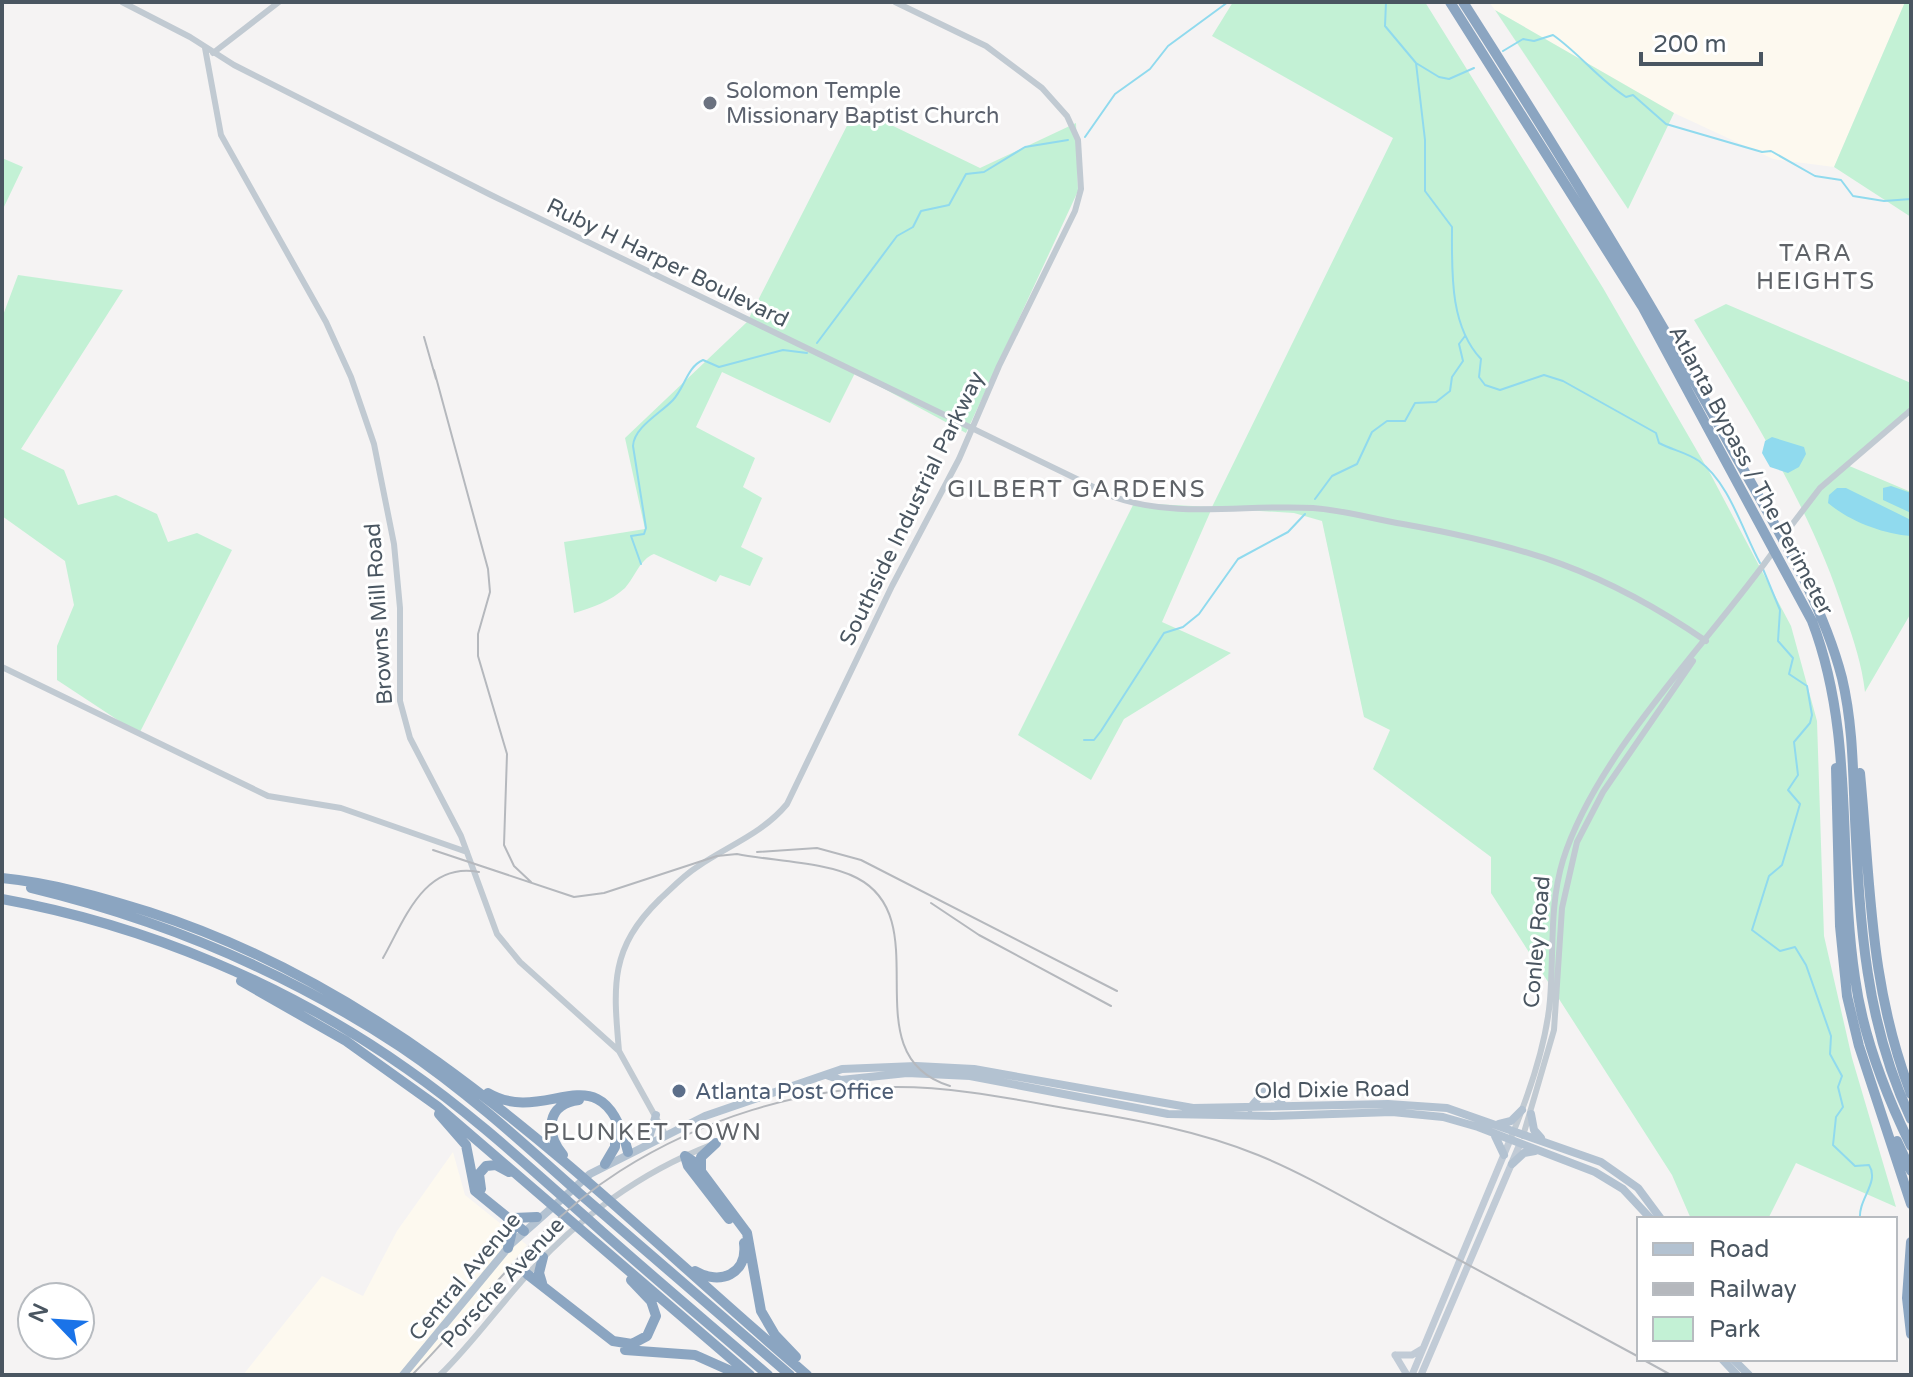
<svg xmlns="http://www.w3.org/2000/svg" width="1913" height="1377" font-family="'Varela Round',sans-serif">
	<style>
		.commercial { fill: #fdf9ef }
		.green { fill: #c3f1d5 }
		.water { fill: #90daee }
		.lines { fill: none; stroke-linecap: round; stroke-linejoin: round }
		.stream { stroke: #90daee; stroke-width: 2 }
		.tertiary { stroke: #c1cad2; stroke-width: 6 }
		.secondary { stroke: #c1cbd6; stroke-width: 7 }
		.primary { stroke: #b3c2d1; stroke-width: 8 }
		.motorway { stroke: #8ba5c1; stroke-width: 10 }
		.rail { stroke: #b5b8bd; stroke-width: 2 }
		.worship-dot { fill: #6b7280; stroke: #fff; stroke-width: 3 }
		.service-dot { fill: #5c6f8a; stroke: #fff; stroke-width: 3 }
		.labels { text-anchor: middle; stroke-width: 6; stroke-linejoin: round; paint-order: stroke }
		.worship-label { font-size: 22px; fill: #5b616d; stroke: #fff; text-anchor: start }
		.street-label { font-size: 22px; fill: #4a5661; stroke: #fff }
		.service-label { font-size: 22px; fill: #4e5e75; stroke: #fff; text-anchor: start }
		.neighbourhood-label { font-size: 24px; letter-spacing: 2px; fill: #5f6368; stroke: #fff }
	</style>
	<rect width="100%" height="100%" fill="#f5f3f3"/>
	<path class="commercial" d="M1489 2H1905L1834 167 1773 159 1674 113 1495 10Z
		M453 1152 465 1195 527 1245 445 1340 410 1375H243L322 1276 363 1296 397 1231Z"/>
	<path class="green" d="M1233 2H1425L1603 288 1711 475 1791 626 1817 721 1824 936 1852 1058 1896 1207 1796 1163 1768 1219H1691L1672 1175 1491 893V857L1373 769 1390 730 1364 717 1322 521 1294 513 1212 508 1162 622 1231 653 1124 719 1091 780 1018 735 1134 503 1212 507 1393 138 1212 36Z
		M1905 2H1911V217L1834 167Z
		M1495 10 1674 113 1628 209Z
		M856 108 980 168 1076 123 1078 191 966 433 855 373 830 423 722 372 696 427 755 458 743 487 762 498 741 547 763 558 750 586 720 575 716 582 654 554C640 559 635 577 625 588 611 601 592 608 574 613L564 542 645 529 625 438 747 322Z
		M2 158 23 167 2 211Z
		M18 275 123 290 21 449 64 470 78 505 116 495 157 514 168 542 197 533 232 550 139 734 57 680V646L74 605 65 561 2 516V318Z
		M1726 304 1911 383V407L1847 465 1911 492V613L1865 692C1862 665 1854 641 1845 615 1811 508 1752 416 1694 320Z"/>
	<path class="water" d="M1772 437 1804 447 1806 454 1799 467 1788 473 1770 467 1762 453 1765 441Z
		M1891 486 1911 493V513L1883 500V488Z
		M1846 488 1911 520V536C1883 534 1849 521 1828 503L1829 495 1837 488Z"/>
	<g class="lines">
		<path class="stream" d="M1386 2 1385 26 1416 63 1439 77 1449 79 1474 68
			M1503 51 1523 39 1534 41 1553 35C1580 54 1598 79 1626 97L1633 95 1666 124 1762 152 1771 151 1815 176 1841 180 1853 196 1884 201 1911 199
			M1416 63 1425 140V191L1452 227C1452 270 1449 325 1481 359L1479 377 1485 385 1500 390 1544 375 1563 381 1656 433 1659 443C1672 450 1686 452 1699 461 1729 482 1743 532 1760 563
			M1085 137 1115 94 1150 69 1168 46 1228 2
			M817 343 897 236 913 227 921 211 949 205 966 174 984 172 1025 147 1068 140
			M1315 499 1332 476 1357 464 1372 432 1387 421H1405L1415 403 1436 402 1450 391 1452 377 1463 361 1459 344 1465 336
			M641 564 631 536 644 534 646 528 633 446C634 427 661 413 673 400 685 387 687 367 703 360L719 367 783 350 807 353
			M1763 569 1780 610 1778 641 1793 658 1789 674 1807 686 1812 715 1810 723 1794 742 1798 775 1788 790 1800 804 1782 865 1769 876 1752 930 1780 951 1795 947 1806 965 1831 1036 1830 1054 1842 1076 1838 1087 1843 1107 1836 1117 1833 1145 1855 1166 1869 1165C1880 1182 1858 1199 1860 1219
			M1084 740H1094L1101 731 1164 633 1183 627 1199 614 1238 559 1288 532 1305 514"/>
		<path class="tertiary" d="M122 2 190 37 234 65 491 195 1114 497C1176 519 1248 504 1313 508 1343 510 1373 519 1403 524 1525 546 1603 570 1706 641
			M205 48 221 135 326 322 351 377 374 444 394 544 400 608V701L410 738 461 836 497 934 520 962 619 1051 665 1134
			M213 53 279 2
			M1781 539 1820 488 1911 410
			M2 667 268 796 341 808 467 852
			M619 1051C613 984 610 948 660 899 672 888 683 876 697 867 729 845 762 834 787 804L892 586 959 459 999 366 1075 211 1081 189 1078 140 1067 116 1042 88 986 46 895 2
			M1523 1136 1554 1030 1562 908 1577 842 1603 792 1693 661
			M1510 1140C1528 1097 1546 1047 1550 1000 1554 953 1549 906 1563 860 1597 752 1709 643 1775 549
			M440 1375C472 1344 498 1307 528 1274 578 1218 641 1172 711 1145"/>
		<path class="secondary" d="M1395 1355H1412L1422 1349
			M1395 1355 1407 1375
			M1412 1375 1510 1140
			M1421 1375 1520 1144"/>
		<path class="primary" d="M829 1076 841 1080 907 1073 970 1076 1168 1114 1273 1116 1392 1112 1443 1117 1478 1127 1595 1172 1623 1189 1651 1219
			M1250 1108 1267 1088 1283 1105
			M1531 1114 1534 1130 1541 1138
			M1499 1124 1511 1121 1522 1110
			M1495 1136 1504 1155
			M648 1141 656 1115
			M1512 1164 1524 1153 1535 1151
			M1722 1359 1737 1375
			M1733 1359 1749 1375
			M403 1375 511 1244 590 1174 705 1116 842 1069 916 1066 974 1069 1193 1108 1388 1104 1447 1108 1601 1162 1638 1188 1661 1219"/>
		<path class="motorway" d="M1450 2 1642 306 1812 621C1856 736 1837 859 1855 978 1863 1037 1885 1093 1911 1146
			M1463 2C1557 149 1649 298 1733 451 1773 523 1821 597 1842 678 1853 724 1853 772 1855 819 1860 924 1865 1022 1911 1119
			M1836 768 1840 926 1847 996 1859 1046 1911 1204
			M1860 773C1871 888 1869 984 1911 1094
			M2 878C52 883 101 897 149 912 417 998 599 1198 807 1375
			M31 888C164 920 287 972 401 1047 465 1090 522 1142 579 1193 649 1254 720 1314 790 1375
			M2 899C146 925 288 985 407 1069 472 1114 530 1168 589 1220 648 1273 708 1323 768 1375
			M241 981 346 1041 437 1106 750 1375
			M488 1093C548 1128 602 1046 628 1152
			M439 1114 466 1145 475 1191 524 1231
			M1897 1141 1911 1171
			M563 1155C545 1133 546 1104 579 1100
			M685 1156 694 1162 747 1233 761 1311 775 1335 796 1357
			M685 1156 688 1166 729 1219
			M605 1164 615 1147V1134
			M701 1170V1157L716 1143
			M481 1189 479 1174 486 1166 496 1165 509 1172
			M514 1218 537 1217
			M1911 1242 1907 1298 1911 1334
			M508 1248 512 1231 509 1222
			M695 1271C720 1286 748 1274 744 1243
			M527 1274 613 1341 632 1344 647 1336 656 1316 651 1301 631 1280
			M542 1283 539 1273 543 1257
			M625 1350 695 1355 740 1375"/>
		<path class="rail" d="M424 337 436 379
			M434 370 488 569 490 592 478 634V656L507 754 504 845 514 866 531 882
			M433 850 574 897 604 893 717 856 737 854C772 861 827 862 857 878 940 921 849 1055 950 1086
			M757 852 817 848 861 860 1117 991
			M931 903 979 935 1111 1006
			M383 958C404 921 424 861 479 872
			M1642 1359 1671 1375
			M412 1375C481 1305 535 1225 620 1171 700 1120 801 1087 897 1087 957 1087 1017 1100 1076 1110 1138 1120 1199 1131 1258 1155 1307 1175 1353 1203 1400 1228 1480 1271 1560 1314 1639 1357"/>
	</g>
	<circle class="worship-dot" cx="710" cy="103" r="8"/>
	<circle class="service-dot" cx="679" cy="1091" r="8"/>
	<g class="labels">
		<g class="worship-label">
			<text x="726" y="98">Solomon Temple<tspan x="726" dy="25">Missionary Baptist Church</tspan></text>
		</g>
		<g class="street-label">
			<text transform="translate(668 262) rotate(26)" y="8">Ruby H Harper Boulevard</text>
			<text transform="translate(1752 470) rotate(62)" y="8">Atlanta Bypass / The Perimeter</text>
			<text transform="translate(911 508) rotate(-64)" y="8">Southside Industrial Parkway</text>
			<text transform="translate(378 614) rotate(-94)" y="8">Browns Mill Road</text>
			<text transform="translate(1536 942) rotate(-85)" y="8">Conley Road</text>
			<text transform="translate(1332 1089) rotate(-1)" y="8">Old Dixie Road</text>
			<text transform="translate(464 1276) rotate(-50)" y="8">Central Avenue</text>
			<text transform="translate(502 1282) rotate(-47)" y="8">Porsche Avenue</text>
		</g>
		<g class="service-label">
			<text x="695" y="1099">Atlanta Post Office</text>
		</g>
		<g class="neighbourhood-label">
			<text x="1816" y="261">TARA<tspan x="1816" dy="28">HEIGHTS</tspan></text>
			<text x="1077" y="497">GILBERT GARDENS</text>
			<text x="653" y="1140">PLUNKET TOWN</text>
		</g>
	</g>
	<rect width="1913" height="1377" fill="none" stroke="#4a5661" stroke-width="8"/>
	<rect x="1637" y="1217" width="260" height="144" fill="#ffffff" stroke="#b7bbc0" stroke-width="2"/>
	<rect x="1653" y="1243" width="40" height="12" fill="#b3c2d1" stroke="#b7bbc0" stroke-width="2"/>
	<text x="1709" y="1257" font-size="24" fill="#4a5661">Road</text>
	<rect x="1653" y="1283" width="40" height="12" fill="#b5b8bd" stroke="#b7bbc0" stroke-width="2"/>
	<text x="1709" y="1297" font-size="24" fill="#4a5661">Railway</text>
	<rect x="1653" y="1317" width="40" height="24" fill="#c3f1d5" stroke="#b7bbc0" stroke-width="2"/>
	<text x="1709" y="1337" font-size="24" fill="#4a5661">Park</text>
	<g transform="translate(56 1321) rotate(295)"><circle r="38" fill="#ffffff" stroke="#b7bbc0" stroke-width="2"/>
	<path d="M0-6L14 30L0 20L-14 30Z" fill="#1a73e8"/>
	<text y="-12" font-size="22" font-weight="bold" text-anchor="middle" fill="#4a5661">N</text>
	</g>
	<path d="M1641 52v12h120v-12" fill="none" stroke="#4a5661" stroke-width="4"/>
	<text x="1653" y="52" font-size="24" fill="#4a5661" stroke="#ffffff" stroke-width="6" paint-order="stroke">200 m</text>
</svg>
